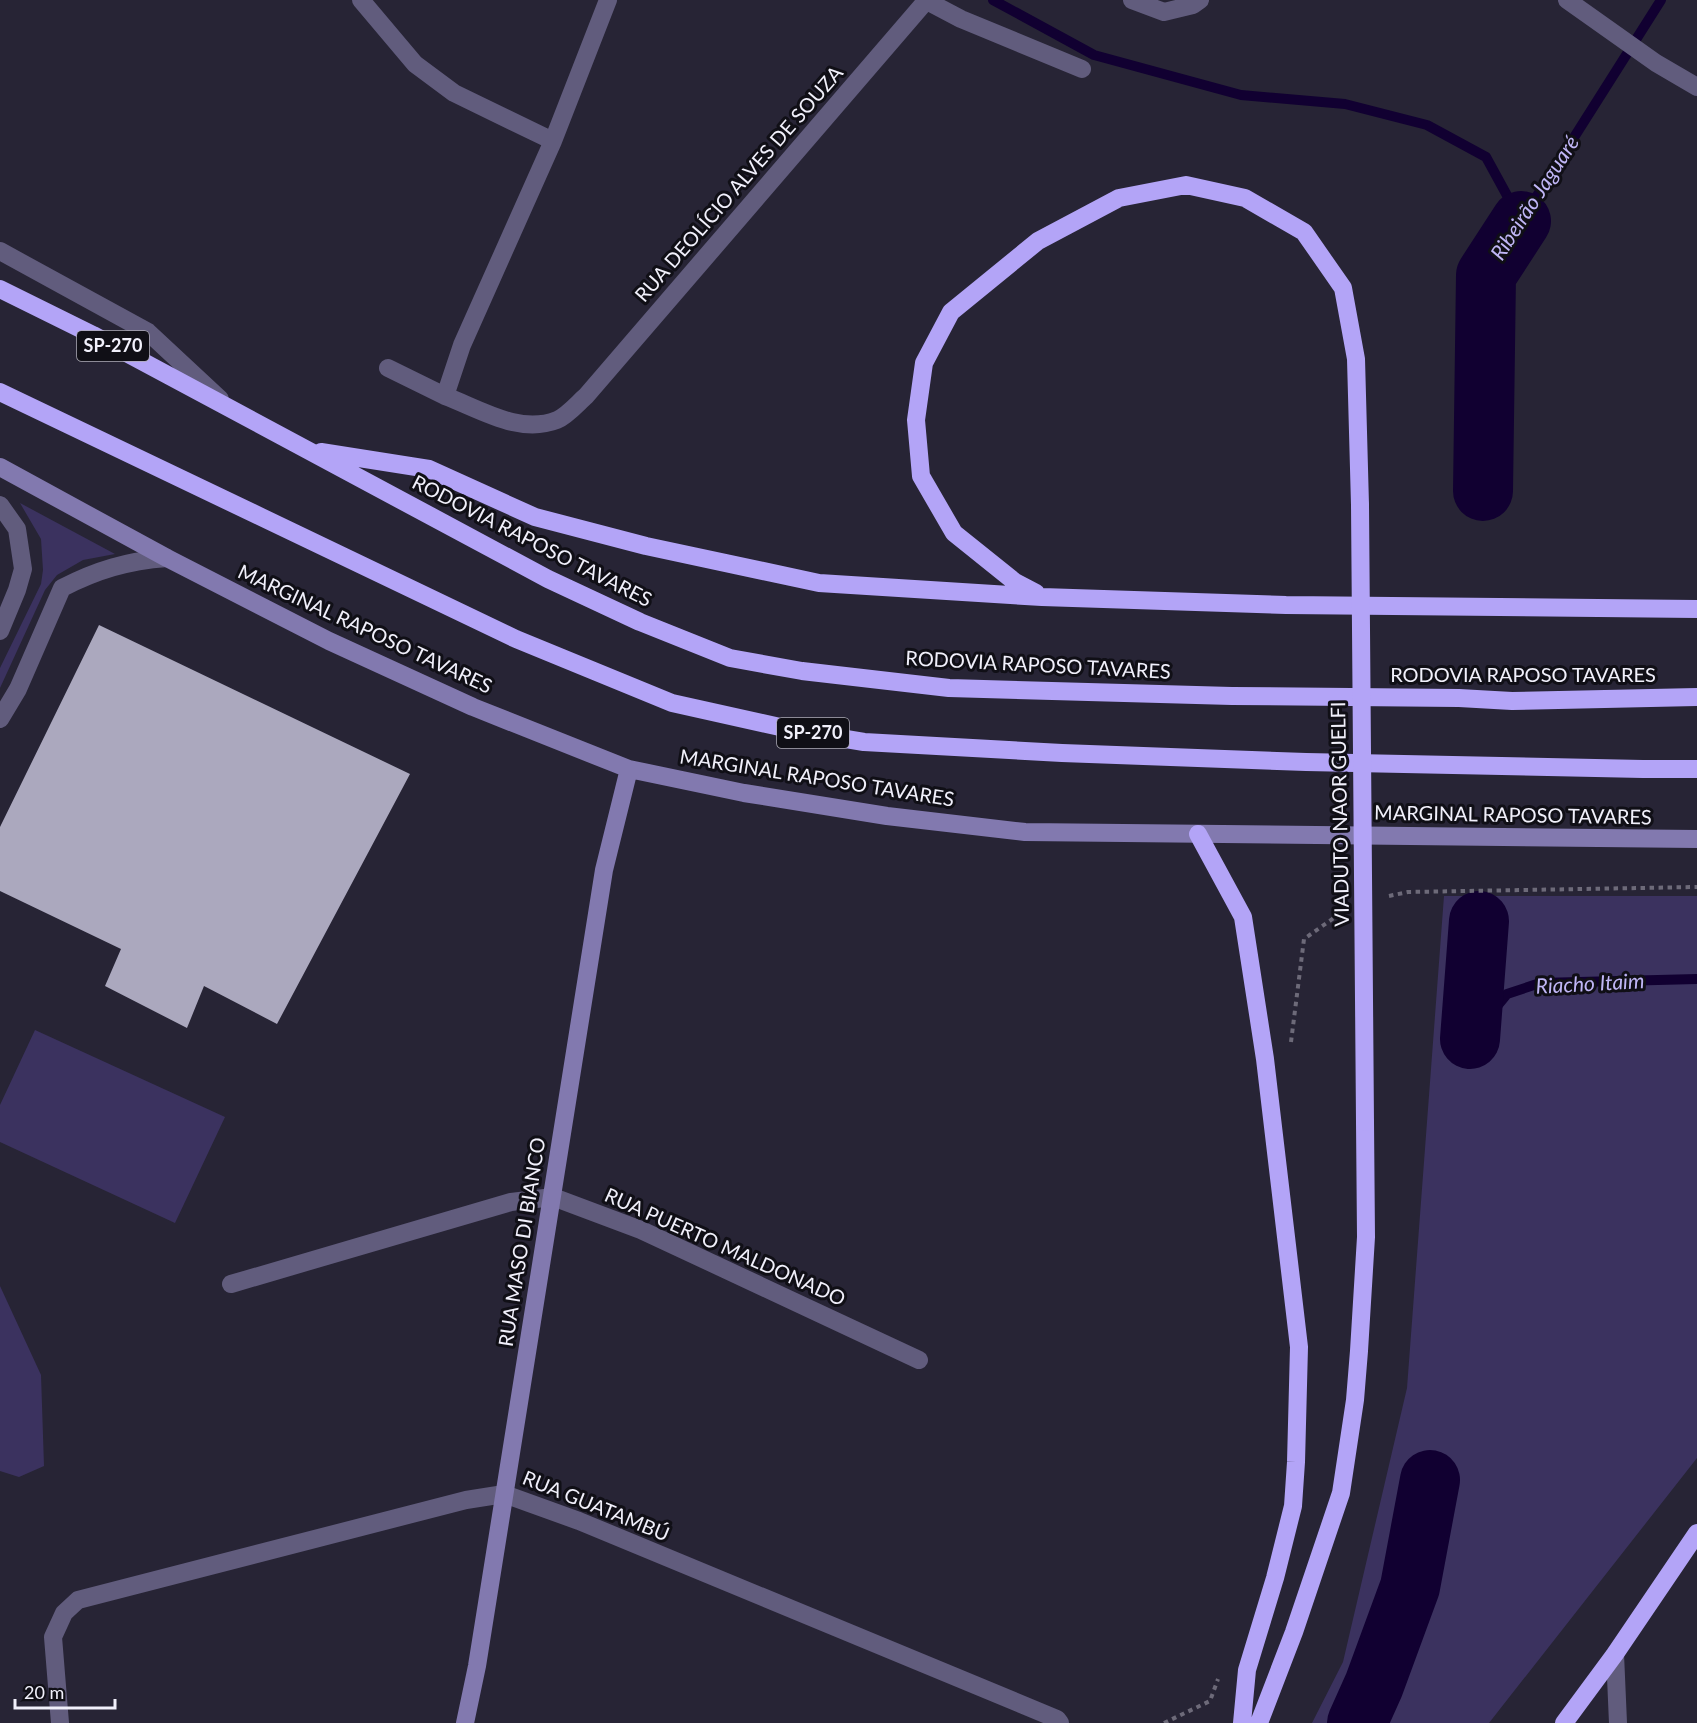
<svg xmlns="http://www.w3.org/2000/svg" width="1697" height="1723" font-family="Lato,sans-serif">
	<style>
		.green { fill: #3b325f }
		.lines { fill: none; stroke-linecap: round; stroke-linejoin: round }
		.stream { stroke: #110031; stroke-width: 10 }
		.river { stroke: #110031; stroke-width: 60 }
		.building { fill: #aba8be }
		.path { stroke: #6d6a79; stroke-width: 4; stroke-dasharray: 4.5 4.5; stroke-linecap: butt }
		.lane { stroke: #615c7d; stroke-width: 18 }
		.street { stroke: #615c7d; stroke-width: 18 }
		.secondary { stroke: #8279af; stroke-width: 18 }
		.highway { stroke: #b3a4f7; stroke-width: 18 }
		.highway-bridge { stroke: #b3a4f7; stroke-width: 18 }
		.labels { text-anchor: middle; stroke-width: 6; stroke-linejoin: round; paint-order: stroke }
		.shield { fill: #100f16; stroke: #aeacb6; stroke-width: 1.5 }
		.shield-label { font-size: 18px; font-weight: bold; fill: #f1f0fb }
		.street-label { font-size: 20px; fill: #f1f0fb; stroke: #100f16 }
		.water-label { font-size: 21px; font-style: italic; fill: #c0b6f6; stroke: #100f16 }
	</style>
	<rect width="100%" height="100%" fill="#272435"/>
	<path class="green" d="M20 503 115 554 83 560 57 575 45 590 0 688V668L41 584 43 570 41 539Z
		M1444 896H1697V1458L1489 1723H1312L1343 1662 1407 1388Z
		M35 1030 225 1117 175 1223 0 1142V1105Z
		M0 1286 41 1375 44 1466 19 1477 0 1471Z"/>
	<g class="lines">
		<path class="stream" d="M993 0 1094 55 1241 95 1345 104 1427 125 1486 157 1521 221 1661 0
			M1470 1039 1507 994 1540 983 1697 979"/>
		<path class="river" d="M1483 491 1486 275 1521 221
			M1470 1039 1479 921
			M1357 1723 1374 1685 1410 1587 1430 1480"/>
	</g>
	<path class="building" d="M99 625 410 774 277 1024 204 986 187 1028 105 986 121 949 0 891V827Z"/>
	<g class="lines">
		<path class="path" d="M1389 896 1408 892 1697 887
			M1291 1042 1304 939 1338 915
			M1164 1723 1210 1701 1218 1679"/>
		<path class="lane" d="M0 505 17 529 23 569 17 590 0 631
			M0 719 18 689 62 588C97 570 127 561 167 558"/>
		<path class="street" d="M361 0 415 64 454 93 553 141
			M608 0 553 141 462 345 445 396C480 409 519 435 557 420 567 416 578 403 586 396L926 1
			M925 0 961 19 1082 69
			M1132 0 1164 12 1193 5 1200 0
			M1567 0 1656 63 1697 87
			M0 251 148 332 220 399
			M388 368 445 396
			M231 1284 511 1202 553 1197 641 1230 919 1360
			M1615 1654 1618 1723
			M60 1723 53 1637 64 1613 78 1600 466 1500 504 1494 579 1521 1057 1719 1060 1723"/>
		<path class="secondary" d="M0 467 167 558 329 641 473 707 629 769 744 793 887 816 1025 832 1697 839
			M465 1723 477 1666 604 870 629 769"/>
		<path class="highway" d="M0 289 93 335 548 579 640 622 730 658 802 671 949 688 1232 696 1459 698 1512 701 1697 697
			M0 392 516 639 672 703 798 731 864 742 1062 753 1306 762 1643 769H1697
			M321 452 429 469 535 517 646 546 819 583 1042 597 1286 605 1697 609
			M1036 593 1015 582 954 533 921 476 916 420 924 363 951 312 1038 241 1119 198 1186 185 1245 198 1304 232 1343 288 1356 359 1360 505
			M1198 834 1243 917 1265 1059 1299 1347 1296 1462 1293 1506 1275 1578 1247 1670 1242 1723
			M1259 1723 1294 1632 1341 1493 1355 1400 1359 1351 1366 1237 1365 1122
			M1564 1723 1615 1654 1697 1533"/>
		<path class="highway-bridge" d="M1360 505 1365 1122"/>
	</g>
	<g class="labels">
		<g class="shield">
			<rect x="77" y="331" width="72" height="30" rx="4.5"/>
			<rect x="777" y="718" width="72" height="30" rx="4.5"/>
		</g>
		<g class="shield-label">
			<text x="113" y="352">SP-270</text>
			<text x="813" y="739">SP-270</text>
		</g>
		<g class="street-label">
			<text transform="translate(739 184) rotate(-49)" y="7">RUA DEOLÍCIO ALVES DE SOUZA</text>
			<text transform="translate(532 541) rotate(27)" y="7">RODOVIA RAPOSO TAVARES</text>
			<text transform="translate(365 629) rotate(25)" y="7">MARGINAL RAPOSO TAVARES</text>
			<text transform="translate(1038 665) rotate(3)" y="7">RODOVIA RAPOSO TAVARES</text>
			<text x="1523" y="682">RODOVIA RAPOSO TAVARES</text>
			<text transform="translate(817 778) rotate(9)" y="7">MARGINAL RAPOSO TAVARES</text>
			<text transform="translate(1340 814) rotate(-91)" y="7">VIADUTO NAOR GUELFI</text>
			<text transform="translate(1513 815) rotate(1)" y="7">MARGINAL RAPOSO TAVARES</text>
			<text transform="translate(522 1242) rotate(-81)" y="7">RUA MASO DI BIANCO</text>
			<text transform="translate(725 1247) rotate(24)" y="7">RUA PUERTO MALDONADO</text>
			<text transform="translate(596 1506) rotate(22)" y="7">RUA GUATAMBÚ</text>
		</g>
		<g class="water-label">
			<text transform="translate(1535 198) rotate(-57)" y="7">Ribeirão Jaguaré</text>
			<text transform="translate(1590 984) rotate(-3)" y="7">Riacho Itaim</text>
		</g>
	</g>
	<path d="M15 1699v9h100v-9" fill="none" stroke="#f1f0fb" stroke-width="3"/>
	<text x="24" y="1699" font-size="18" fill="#f1f0fb" stroke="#100f16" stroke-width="4.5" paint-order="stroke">20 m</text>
</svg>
